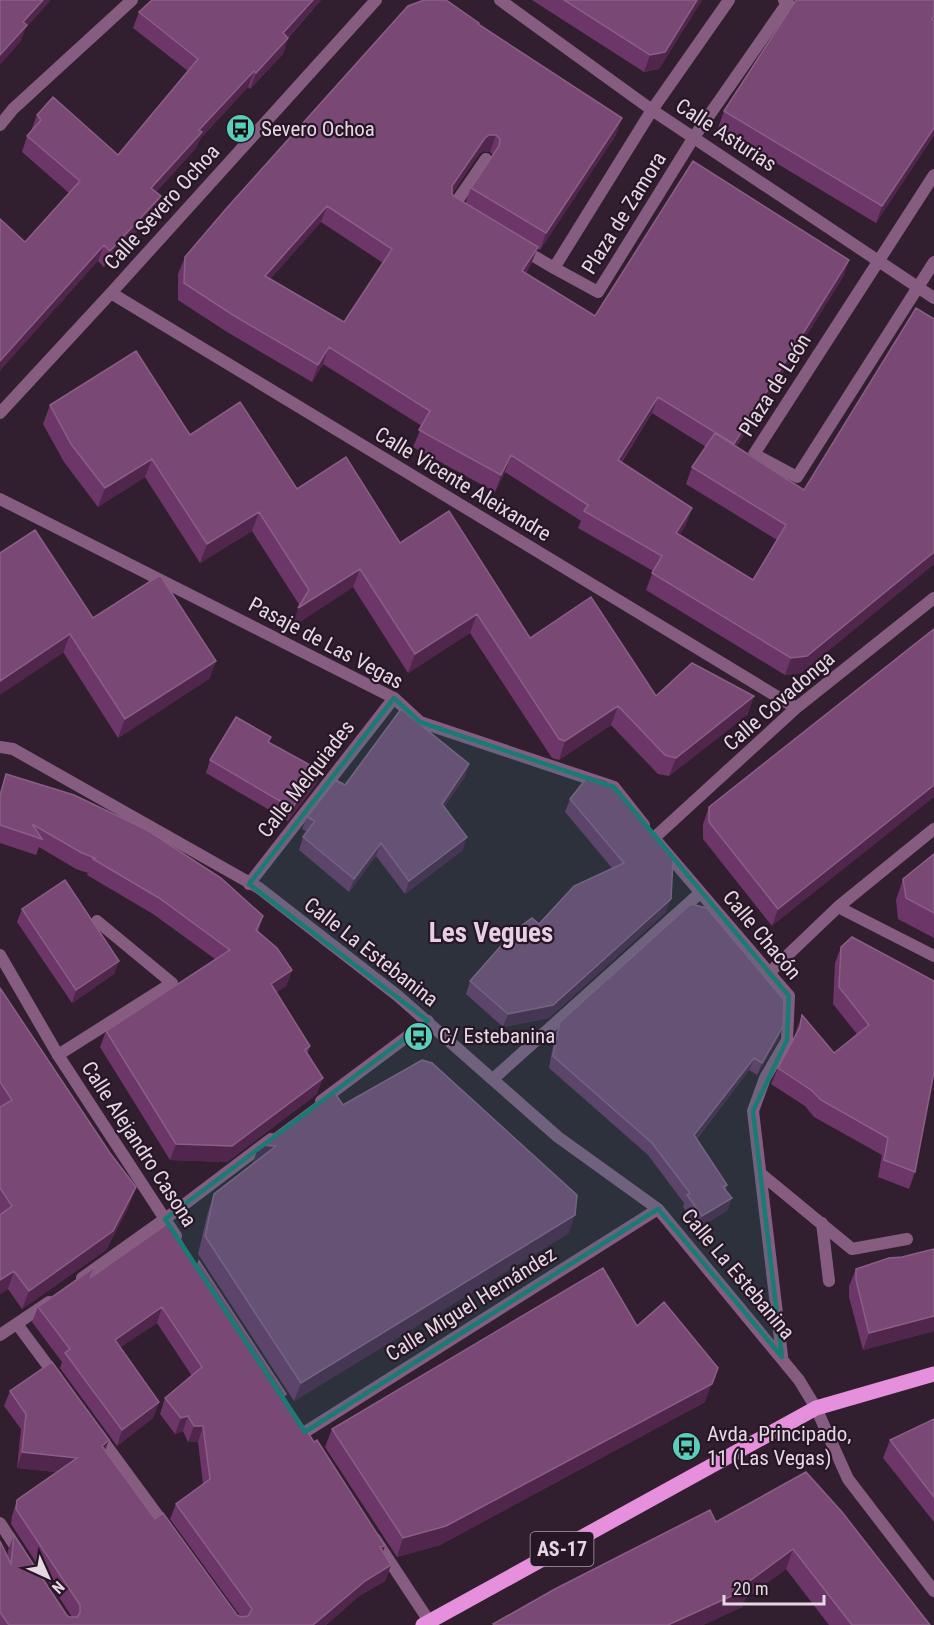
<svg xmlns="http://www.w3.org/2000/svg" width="934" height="1625" font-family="'Roboto Condensed',sans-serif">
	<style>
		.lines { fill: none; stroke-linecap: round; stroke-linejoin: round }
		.service { stroke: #865c81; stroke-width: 12 }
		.pedestrian { stroke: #865c81; stroke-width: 12 }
		.minor { stroke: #865c81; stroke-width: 12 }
		.primary { stroke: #e68fdd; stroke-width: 15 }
		.wall { fill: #6d3668; fill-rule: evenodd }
		.shaded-wall { fill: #50264c }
		.building { fill: #7a4875; stroke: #8b5e87; stroke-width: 1.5; fill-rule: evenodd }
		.marked { fill: #1a7b74; fill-opacity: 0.2; stroke: #1a7b74; stroke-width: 4.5; stroke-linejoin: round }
		.labels { text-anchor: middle; stroke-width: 4.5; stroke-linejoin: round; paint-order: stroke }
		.shield { fill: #271625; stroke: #ac9eaa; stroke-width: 1.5 }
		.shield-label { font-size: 20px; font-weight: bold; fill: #e5d8e3 }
		.poi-label { font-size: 21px; fill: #e5d8e3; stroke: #271625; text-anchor: start }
		.street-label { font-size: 21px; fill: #e5d8e3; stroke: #271625 }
		.district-label { font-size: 27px; font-weight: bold; fill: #e7cfe4; stroke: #271625 }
	</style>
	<rect width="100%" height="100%" fill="#311f2f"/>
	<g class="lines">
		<path class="service" d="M58 1055 172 983 97 921"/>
		<path class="pedestrian" d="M0 499 394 698 420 722 614 787 644 825"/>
		<path class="minor" d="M500 0 652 110 934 298
			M729 0 652 110 554 268 598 292 694 137 788 2 784 0
			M0 125 13 109 132 0
			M934 175 754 454 797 477 934 262
			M458 210 453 207 486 159
			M522 249 554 268
			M111 293 796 708
			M0 413 111 293 376 0
			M0 747 13 749 259 888 398 996 558 1137 658 1209 799 1380 816 1408 848 1479 934 1591
			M249 884 394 698
			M838 907 934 956
			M0 955 58 1055 176 1236
			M770 972 838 907 934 829
			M493 1079 700 893
			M321 1101 428 1021
			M761 1174 852 1249 907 1239
			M822 1223 829 1281
			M82 1278 165 1219 271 1139
			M17 1324 57 1378
			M0 1335 49 1302
			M782 1356 753 1111 765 1078 787 1040 789 996 654 838 796 708 934 598
			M305 1432 658 1209
			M98 1434 167 1528
			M0 1523 19 1552
			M375 1539 429 1621"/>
		<path class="primary" d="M423 1625 816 1408 934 1374"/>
	</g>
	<path class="wall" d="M152 0H321L288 38 283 54 250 89 248 87 200 139 196 148 156 192 155 212 104 267 98 261 25 242 69 193 22 152 27 136 31 131 37 115 118 155 188 71 133 28 139 12Z
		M532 0H702L659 69 644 72Z
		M934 0V135L876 223 718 128 724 111Z
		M478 25 616 135 540 250 537 248 531 264 526 273 595 316 849 260 843 277 737 446 804 490 934 319V564L801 673 785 675 646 590 653 571 578 528 581 521 505 472 495 492 413 447 422 426 323 364 312 382 227 332 178 300V274L185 257ZM483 151 490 152 493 155 471 188 465 204 455 197 452 194 479 154ZM321 222 383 263 344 322 270 279ZM652 413 706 447 692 467 686 484 777 540 753 580 680 534 686 525 622 462Z
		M50 405 190 435 400 543 530 638 656 696H754L747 715 669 776 658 774 611 725 559 760 552 758 470 633 408 673 353 587 292 627 300 606 252 531 200 563 145 477 98 507 64 462 43 424Z
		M0 553 93 618 216 661 209 679 118 738Z
		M934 629 772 926 703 839V824L709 807Z
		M269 743 316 784 288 821 206 773 210 760Z
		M6 774 263 916 258 932 292 970 286 986 276 992 310 1046 307 1054 317 1094 227 1162 170 1160 100 1047 106 1031 215 959 153 914 87 875 88 873 76 869 39 847 36 855 0 843V792Z
		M465 777 444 807 463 850 405 894 376 856 349 892 299 850 303 837 307 832 302 829 307 817 345 785Z
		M570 799 666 912 549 1018 503 1027 466 994 470 981 539 924 612 868 565 812Z
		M934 854V938L898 919 896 900 903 879Z
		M22 909 119 961 114 974 72 1003 17 922Z
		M852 937 915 1172 909 1189 878 1177 882 1155 814 1117 805 1106 771 1084 778 1068 795 1037 796 1032 802 1015 834 1053 857 1034 833 1004 835 963 841 947Z
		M0 988 129 1206 106 1250 22 1309 8 1289 0 1294Z
		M560 1022 779 1038 757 1075 749 1070 697 1139 727 1185 726 1190 728 1210 698 1228 683 1207 684 1203 648 1155 549 1068 555 1034Z
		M343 1105 569 1233 294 1401 198 1254 208 1212 214 1194 253 1163 259 1145Z
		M934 1249V1331L863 1350 849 1297V1286L856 1269Z
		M199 1261 391 1565 385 1581 359 1596 326 1625H0V1541L7 1557 8 1550 14 1535 66 1614 69 1617H72L11 1524 12 1516 17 1500 57 1472 17 1468 21 1429 4 1406 10 1391 105 1450 155 1519 237 1615 241 1617 170 1519 176 1504 203 1484 198 1442H188L183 1431 175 1434 160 1414 165 1398 192 1376 157 1323 120 1347 159 1402 153 1418 117 1446 60 1368 62 1362 32 1322 38 1307 96 1266 92 1277 197 1266Z
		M637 1326 705 1402 440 1545 397 1557 325 1447 332 1429Z
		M934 1419V1522L883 1458 890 1440Z
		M806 1472 930 1625H829L786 1569 745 1599 742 1607 703 1625H493L716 1522Z"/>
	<path class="shaded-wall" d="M43 0H51L26 28 21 41 0 65V55L23 22Z
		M313 0H321L277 49 283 33Z
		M697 0H702L659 69 644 72 650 55Z
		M288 38 283 54 250 89 256 73Z
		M254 71 248 87 200 139 196 148 145 204 151 188 199 130Z
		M622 118 616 135 540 250 546 233Z
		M934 128V135L876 223 882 206Z
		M489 135H496L490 152 483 151 479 154 446 202 452 186 485 138Z
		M161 196 155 212 104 267 110 251Z
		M327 206 321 222 259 292 265 276Z
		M104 245 98 261 0 371V361Z
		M538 247 531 264 516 288 522 271Z
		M849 260 843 277 728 461 734 444Z
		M329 347 323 364 312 382 318 365Z
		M658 397 652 413 612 476 618 460Z
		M511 455 505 472 495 492 501 475Z
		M152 459 145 477 98 507 105 488Z
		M692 508 686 525 670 549 676 533Z
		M259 512 252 531 200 563 207 544Z
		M934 552V564L801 673 785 675 791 658Z
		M360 569 353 587 292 627 298 608Z
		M477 614 470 633 408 673 415 654Z
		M70 634 63 653 0 695V681Z
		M216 661 209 679 118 738 125 719Z
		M754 696 747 715 669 776 676 758Z
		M618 706 611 725 559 760 565 741Z
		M469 764 465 777 437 817 442 804Z
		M321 771 316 784 288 821 292 808Z
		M934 785V797L772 926 778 909Z
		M467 837 463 850 405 894 409 881Z
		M381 843 376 856 349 892 354 879Z
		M671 899 666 912 549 1018 503 1027 508 1014Z
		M119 961 114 974 72 1003 76 990Z
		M292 970 286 986 265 1000 271 984Z
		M783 1026 779 1038 757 1075 762 1063Z
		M754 1058 749 1070 690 1147 694 1135Z
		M323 1078 317 1094 227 1162 170 1160 176 1144Z
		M259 1145 276 1146 253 1163Z
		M136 1187 129 1206 106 1250 22 1309 29 1291Z
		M732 1198 728 1210 698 1228 702 1216Z
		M575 1215 569 1233 294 1401 301 1383Z
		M14 1271 8 1289 0 1294V1280Z
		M162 1307 157 1323 109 1355 115 1340Z
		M934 1316V1331L863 1350 869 1333Z
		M718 1368 705 1402 440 1545 397 1557 403 1538Z
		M159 1402 153 1418 117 1446 122 1430Z
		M188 1416 183 1431 175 1434 181 1418Z
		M194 1426H203L198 1442H188Z
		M109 1440 103 1456 102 1446Z
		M22 1452 77 1458 72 1474 17 1468Z
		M385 1546 380 1561V1547Z
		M793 1549 786 1569 745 1599 742 1607 703 1625H668L747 1583Z
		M391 1565 385 1581 359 1596 326 1625H313L365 1581Z"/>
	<path class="building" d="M0 0H43L23 22 27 25 0 55Z
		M152 0H313L283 33 288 38 256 73 254 71 199 130 202 132 151 188 161 196 110 251 104 245 0 361V219L25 242 80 181 27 136 41 120 37 115 53 97 118 155 198 59 139 12Z
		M424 0H446L479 23 478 24 622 118 546 233 471 188 499 146 500 139 496 135H489L485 138 452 186V194L455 197 538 247 522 271 595 316 693 161 849 260 734 444 658 397 618 460 692 508 676 533 753 580 786 525 692 467 715 433 804 490 916 308 934 319V552L807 656 791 658 652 573 662 556 584 511 588 505 511 455 501 475 419 430 430 411 329 347 318 365 233 315 184 283 185 257 225 210 408 6ZM327 206 392 249 344 322 265 276Z
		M564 0H697L665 52 650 55Z
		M796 0H934V16L932 19 934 21V128L882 206 724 111Z
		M136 351 190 435 240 402 297 489 346 457 400 543 449 511 530 638 591 597 656 696 692 663 754 696 676 758 665 755 618 706 565 741 559 739 477 614 415 654 360 569 298 608 309 590 259 512 207 544 152 459 105 488 71 444 50 405Z
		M35 530 93 618 160 575 216 661 125 719 70 634 0 681V553Z
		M934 629V785L778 909 709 822V807Z
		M401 709 469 764 442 804 467 837 409 881 381 843 354 879 303 837 315 821 307 817 336 780 345 785Z
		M236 717 271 737 268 742 321 771 292 808 210 760Z
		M6 774 74 795 147 830 221 878 263 916 256 930 277 948 292 970 271 984 310 1046 305 1050 323 1078 232 1146 176 1144 106 1031 230 950 159 898 93 859 95 858 82 853 32 824 42 839 0 825V796Z
		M589 775 607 780 673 860 671 899 553 1005 508 1014 470 981 514 931 532 918 539 924 574 886 624 863 570 799Z
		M934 854V913L906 898 903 879Z
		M65 880 119 961 76 990 22 909Z
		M691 904 707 908 784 1000 783 1026 762 1063 754 1058 694 1135 727 1185 723 1187 732 1198 702 1216 687 1195 690 1193 652 1143 553 1056 560 1022Z
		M852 937 934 981V1072L915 1172 884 1160 888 1138 821 1100 811 1090 778 1068 800 1027 802 1015 834 1053 869 1025 839 987 841 947Z
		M0 988 110 1153 136 1187 113 1231 29 1291 14 1271 0 1280V1215L12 1206 0 1188V1107L12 1100 0 1082Z
		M422 1060 432 1063 577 1195 575 1215 301 1383 205 1236 214 1194 276 1146 259 1145 333 1090 343 1105Z
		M170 1222 197 1267 199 1261 286 1394 283 1396 314 1442 317 1440 385 1546 380 1547 391 1565 365 1581 313 1625H9L0 1612V1541L11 1564 14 1535 66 1614 69 1617H77L80 1613V1605L16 1509 17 1500 77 1458 22 1452 26 1414 10 1391 52 1362 109 1440 102 1446 155 1519 163 1513 237 1615 241 1617 248 1616 252 1609 176 1504 210 1479 203 1426H194L188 1416 181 1418 165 1398 202 1367 162 1307 115 1340 159 1402 122 1430 65 1353 70 1349 38 1307 96 1266 90 1278Z
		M934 1249V1316L869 1333 856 1280V1269L889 1258 902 1257Z
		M603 1268 637 1326 664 1302 718 1368 712 1384 446 1526 403 1538 332 1429Z
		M934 1419V1497L890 1440Z
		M806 1472 842 1512 930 1625H852L793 1549 747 1583 749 1588 668 1625H494L493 1624 555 1589 710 1510 716 1522Z"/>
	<path class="marked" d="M394 698 420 722 614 787 789 996 787 1040 753 1111 782 1357 658 1209 305 1432 165 1219 428 1021 249 884Z"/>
	<defs>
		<symbol id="bus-disc" viewBox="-11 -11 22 22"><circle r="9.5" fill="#5bcebb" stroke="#271625"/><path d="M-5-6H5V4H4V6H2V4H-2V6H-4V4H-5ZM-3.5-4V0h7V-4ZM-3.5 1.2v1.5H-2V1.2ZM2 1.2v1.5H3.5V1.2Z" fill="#111"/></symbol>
	</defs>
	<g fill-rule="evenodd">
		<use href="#bus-disc" x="224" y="112" width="33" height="33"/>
		<use href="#bus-disc" x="402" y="1020" width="33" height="33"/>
		<use href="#bus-disc" x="670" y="1430" width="33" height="33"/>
	</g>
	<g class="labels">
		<rect class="shield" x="530.5" y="1532" width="63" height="34" rx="4.5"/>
		<g class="shield-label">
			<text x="562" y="1556">AS-17</text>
		</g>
		<g class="poi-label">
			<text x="261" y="136">Severo Ochoa</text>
			<text x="439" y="1043">C/ Estebanina</text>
			<text x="707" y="1441">Avda. Principado,<tspan x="707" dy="24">11 (Las Vegas)</tspan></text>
		</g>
		<g class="street-label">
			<text transform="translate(726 135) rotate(33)" y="7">Calle Asturias</text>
			<text transform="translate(162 207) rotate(-48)" y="7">Calle Severo Ochoa</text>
			<text transform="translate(624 213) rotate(-58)" y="7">Plaza de Zamora</text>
			<text transform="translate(775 385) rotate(-58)" y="7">Plaza de León</text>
			<text transform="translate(463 484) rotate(31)" y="7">Calle Vicente Aleixandre</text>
			<text transform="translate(326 643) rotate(28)" y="7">Pasaje de Las Vegas</text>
			<text transform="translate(779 701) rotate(-41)" y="7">Calle Covadonga</text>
			<text transform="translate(306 779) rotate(-52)" y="7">Calle Melquiades</text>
			<text transform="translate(762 935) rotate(50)" y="7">Calle Chacón</text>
			<text transform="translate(371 952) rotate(38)" y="7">Calle La Estebanina</text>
			<text transform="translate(139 1144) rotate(57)" y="7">Calle Alejandro Casona</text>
			<text transform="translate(738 1274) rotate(50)" y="7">Calle La Estebanina</text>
			<text transform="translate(471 1304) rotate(-32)" y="7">Calle Miguel Hernández</text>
		</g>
		<g class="district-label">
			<text x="491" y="942">Les Vegues</text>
		</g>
	</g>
	<g transform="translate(48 1577) rotate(135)" stroke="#271625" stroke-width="4.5" paint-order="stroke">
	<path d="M0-4.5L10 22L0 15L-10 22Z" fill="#e5d8e3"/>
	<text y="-9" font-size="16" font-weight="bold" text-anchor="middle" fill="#e5d8e3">N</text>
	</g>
	<path d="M724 1595v9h100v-9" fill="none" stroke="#e5d8e3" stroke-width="3"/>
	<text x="733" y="1595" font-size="18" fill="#e5d8e3" stroke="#271625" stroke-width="4.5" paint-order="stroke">20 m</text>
</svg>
